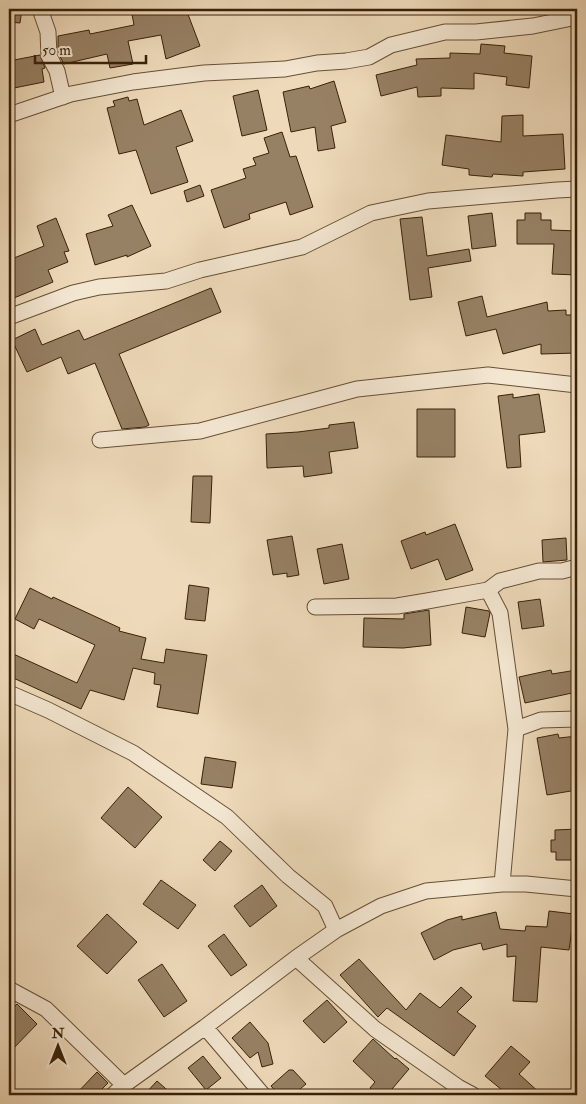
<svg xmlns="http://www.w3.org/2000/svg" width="586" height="1104" font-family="'IM FELL Double Pica',serif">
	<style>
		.building { fill: #978165; stroke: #382108 }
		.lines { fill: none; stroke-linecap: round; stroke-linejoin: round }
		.minor-casing { stroke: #664f34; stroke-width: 17 }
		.minor { stroke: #f4e7d2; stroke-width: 15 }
	</style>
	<rect width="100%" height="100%" fill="#eedaba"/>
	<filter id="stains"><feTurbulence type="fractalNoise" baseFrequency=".004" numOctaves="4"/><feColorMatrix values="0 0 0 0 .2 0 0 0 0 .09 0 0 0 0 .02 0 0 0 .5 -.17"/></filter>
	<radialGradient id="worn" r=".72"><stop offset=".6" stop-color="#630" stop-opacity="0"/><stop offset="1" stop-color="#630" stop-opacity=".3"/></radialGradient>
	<path class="building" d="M9 9H22L20 23 9 22Z
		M131 9H186L200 46 166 59 161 35 128 41 133 64 110 68 107 54 64 64 58 53V36L89 30 90 34 134 25Z
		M481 44 505 46 504 53 532 56 529 88 506 85 507 77 474 73V89L441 88V96L418 97 417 87 381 96 376 75 417 65 416 59 450 58V53L480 54Z
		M40 55 45 68 42 69 44 82 9 89V61Z
		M334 81 346 122 331 126 335 148 318 151 315 127 291 132 283 92 309 86 310 89Z
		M258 90 267 130 242 136 233 96Z
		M128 97 129 101 137 99 144 125 181 110 193 141 176 147 188 182 151 194 136 150 119 154 107 108 115 106 113 101Z
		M523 115V136L563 134 565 169 523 172V176L493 174 492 177 469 175V169L442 165 446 135 501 142 502 116Z
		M282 132 290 157 296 156 313 207 290 215 286 202 249 214 250 219 224 228 211 190 246 178 243 169 256 165 253 158 269 153 264 138Z
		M200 185 204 196 187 202 184 191Z
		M132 205 151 246 127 257V255L95 265 86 234 113 226 108 215Z
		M492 213 496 246 472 249 468 216Z
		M525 213H541V220H551V230L577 231V275L552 274 554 244H517V220H525Z
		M422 217 427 256 469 249 471 261 428 268 432 297 410 300 400 219Z
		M56 218 69 251 64 252 68 262 48 270 53 282 9 300V260L44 246 37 226Z
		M211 288 221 312 119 354 149 425 145 427 122 429 95 363 68 374 61 357 27 372 12 340 35 329 42 345 79 330 84 340Z
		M482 296 487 317 547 302 548 311 566 310V315H577V353L541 354V344L503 354 496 329 466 336 458 302Z
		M513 394V398L539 394 545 432 519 435 521 467 507 468 498 396Z
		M417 409H455V457H417Z
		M354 422 358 448 329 452 332 473 304 477 303 466 267 468 266 434 298 432 329 428V425Z
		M193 476H212L210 523 191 522Z
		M455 524 473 570 446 580 438 559 411 569 401 541 425 532 426 535Z
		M292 536 299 575 287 577V573L273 575 267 540Z
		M566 538 567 560 543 562 542 540Z
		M342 544 349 579 324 584 317 549Z
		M189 585 209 588 205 621 185 619Z
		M30 588 52 599 53 597 120 628 119 631 146 638 141 659 164 663 166 649 207 655 198 714 157 707 161 685 154 684 155 673 133 668 124 700 90 690 81 709 9 676V652L77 683 95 645 39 619 34 629 15 619Z
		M540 599 544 626 522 629 518 602Z
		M466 607 489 611 490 613 485 637 462 633Z
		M429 610 431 645 403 648 363 647 364 618 404 619V614Z
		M551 670 552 674 577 670V692L525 703 519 677Z
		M558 734 559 738 577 736V790L547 795 537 738Z
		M205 757 236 762 232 788 201 784Z
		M128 787 162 817 135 848 101 818Z
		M577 829V860H556V852H551V840H555V830Z
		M220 841 232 851 215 871 203 860Z
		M161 880 196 905 178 929 143 904Z
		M262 885 277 906 250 927 234 906Z
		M549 911 574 914 569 950 541 947 537 1002 513 1001 516 956 507 957V944L483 950 481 943 453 950 434 960 421 933 447 920 462 916V920L496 912 500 929 525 931 526 926 547 927Z
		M107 914 137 942 107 974 77 946Z
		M224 934 247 965 231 976 208 946Z
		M359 959 406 1010 420 993 440 1008 461 987 472 997 457 1012 476 1026 454 1056 387 1008 378 1017 340 975Z
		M162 964 187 1001 164 1017 138 980Z
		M327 1000 347 1022 324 1043 303 1021Z
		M17 1004 37 1024 9 1053V1012Z
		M250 1022 268 1043 273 1064 262 1067 258 1052 250 1058 232 1038Z
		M373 1039 395 1059 396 1058 409 1069 387 1095H378L370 1088 375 1082 353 1061Z
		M511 1046 530 1062 519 1074 542 1095H508L485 1076Z
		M203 1056 221 1078 206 1090 188 1068Z
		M289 1070H293L306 1084 293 1095H279L271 1086Z
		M97 1072 108 1083 96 1095H75Z
		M157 1081 173 1095H144Z"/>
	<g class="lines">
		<defs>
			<path id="minor" d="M40 9 48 32 49 56 57 71 63 97
				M9 115 71 94 133 82 204 73 285 69 317 63 346 61 369 57 391 45 445 32H476L533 26 577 17
				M9 317 73 293 99 287 166 281 200 270 302 247 371 213 428 201 557 190 577 189
				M100 440 200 431 357 389 488 375 577 385
				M488 590 500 613 516 729
				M315 607 397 606 427 601 488 590 500 581 539 571H562L577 567
				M9 693 48 710 133 753 227 817 288 876 325 906 336 930
				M502 884 516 729 541 720 577 719
				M296 958 375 1029 458 1087 473 1095
				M9 989 46 1009 124 1085
				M205 1027 263 1095
				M113 1095 124 1085 205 1027 296 958 336 930 381 906 426 891 502 884H526L577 889"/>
		</defs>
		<use href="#minor" class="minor-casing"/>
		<use href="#minor" class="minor"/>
	</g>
	<rect width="586" height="1104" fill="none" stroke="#eedaba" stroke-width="30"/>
	<rect x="10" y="10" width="566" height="1084" fill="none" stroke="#382108" stroke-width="2.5"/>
	<rect x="15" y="15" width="556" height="1074" fill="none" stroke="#382108"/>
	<g transform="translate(58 1046)" stroke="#f4e7d2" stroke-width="4" paint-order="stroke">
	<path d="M0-4L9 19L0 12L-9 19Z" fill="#382108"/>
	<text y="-8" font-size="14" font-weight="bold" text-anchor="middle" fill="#382108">N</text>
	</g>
	<path d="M35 55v8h111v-8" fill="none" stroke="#382108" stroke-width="2.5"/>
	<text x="42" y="55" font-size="15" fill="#382108" stroke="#f4e7d2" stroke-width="4" paint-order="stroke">50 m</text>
	<rect width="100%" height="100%" filter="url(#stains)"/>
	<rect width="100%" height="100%" fill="url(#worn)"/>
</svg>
